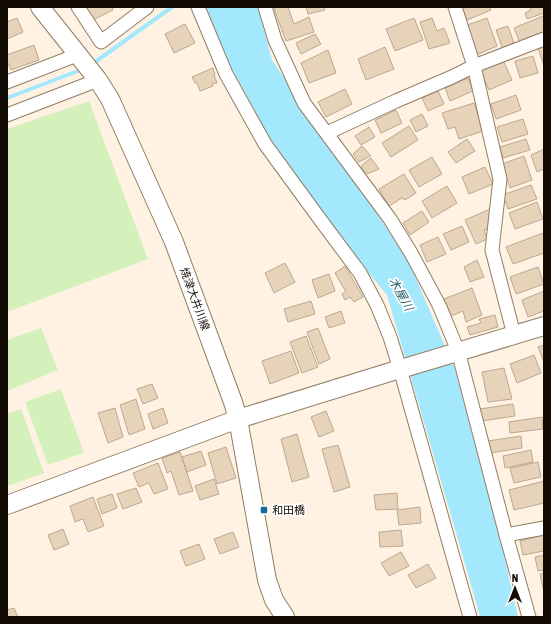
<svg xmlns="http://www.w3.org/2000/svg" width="551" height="624" font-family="'Asap Condensed','Noto Sans JP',sans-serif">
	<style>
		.green { fill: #d4f1bc }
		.water { fill: #a4e8fe }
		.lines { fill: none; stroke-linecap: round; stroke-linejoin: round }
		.stream { stroke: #a4e8fe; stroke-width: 4 }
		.building { fill: #e7d3b9; stroke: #bca88f }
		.street-casing { stroke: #907d65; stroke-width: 15 }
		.secondary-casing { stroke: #907d65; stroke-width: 20 }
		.street { stroke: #fff; stroke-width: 13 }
		.secondary { stroke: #fff; stroke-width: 18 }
		.poi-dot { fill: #156b9c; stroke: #fff; stroke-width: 1.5 }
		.labels { text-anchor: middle; stroke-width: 3.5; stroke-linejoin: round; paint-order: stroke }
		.street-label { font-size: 11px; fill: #130c04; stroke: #fff }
		.poi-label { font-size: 11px; fill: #130c04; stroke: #fff; text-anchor: start }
		.water-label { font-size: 12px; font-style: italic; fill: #295e6e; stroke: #fff }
	</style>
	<rect width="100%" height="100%" fill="#fff2e2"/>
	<path class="green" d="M89 101 148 259 7 312V129Z
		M41 328 58 370 7 391V340Z
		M61 389 84 453 48 465 25 402Z
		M21 409 44 473 8 486 7 414Z"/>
	<path class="water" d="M205 7H258L272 60 407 258 455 369 503 551 518 617H480L470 581 387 295 295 185 225 56Z"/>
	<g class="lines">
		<path class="stream" d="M91 65 172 7
			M7 98 83 69"/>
	</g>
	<path class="building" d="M86 7H112L113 10 93 20Z
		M277 7H288L294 24 309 17 314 32 286 41 274 9Z
		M306 7H324L325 10 308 14Z
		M462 7H489L491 10 467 20Z
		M530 7H544V13L527 19 525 13 531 10Z
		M543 16 544 19V33L520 43 514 28Z
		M17 18 23 32 7 39V22Z
		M414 18 423 40 395 51 386 29Z
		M432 18 437 31 444 28 450 43 429 49 420 22Z
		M487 18 497 46 476 55 467 25Z
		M185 24 195 43 174 53 165 34Z
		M508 26 515 46 503 50 496 30Z
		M315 34 321 44 301 54 296 43Z
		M34 45 39 60 11 70 7 61V55Z
		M544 46V66L538 48Z
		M385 47 394 69 366 80 358 59Z
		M328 50 336 73 309 83 301 63Z
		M533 56 538 73 520 78 515 61Z
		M503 60 512 80 489 90 480 70Z
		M213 68 215 75H214L217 83 212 84 213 86 200 91 197 83H195L192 77Z
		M468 78 473 91 450 101 445 88Z
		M345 89 352 104 326 117 318 102Z
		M438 91 444 104 428 111 422 98Z
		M516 95 521 110 496 119 491 104Z
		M474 103 483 131 459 139 455 127 448 129 442 113Z
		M396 110 402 123 381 133 375 120Z
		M422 114 428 126 416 132 410 120Z
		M523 119 528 134 502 142 497 127Z
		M409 126 418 140 391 157 382 143Z
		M369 127 375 137 361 145 355 136Z
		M467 139 475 151 456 163 448 152Z
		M526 139 530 150 503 158 500 147Z
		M362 146 371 156 359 162 353 154Z
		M544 149V169L537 172 531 155Z
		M524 156 532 180 510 188 502 164Z
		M432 157 442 174 419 187 409 170Z
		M371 158 379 169 367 174 361 166Z
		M485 167 493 184 469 194 462 177Z
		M404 174 416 193 405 200 402 198 389 206 379 189Z
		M531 185 537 199 508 209 503 195Z
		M447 186 457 203 432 218 422 201Z
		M537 202 543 219 515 229 509 213Z
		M490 209 491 228 484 230 487 239 476 244 465 220Z
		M422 211 429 222 410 235 403 223Z
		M462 226 469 242 451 250 443 234Z
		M543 233 544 237V253L513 264 506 247Z
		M438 237 446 254 427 262 420 245Z
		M477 260 484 277 470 282 464 267Z
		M285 263 295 282 274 293 265 273Z
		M345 266 363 297 354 302 350 297 345 300 342 294 346 292 335 273Z
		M538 267 544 284 516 294 510 277Z
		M329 274 335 291 318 298 312 280Z
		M472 288 482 315 466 322 463 311 451 316 444 299Z
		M544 291V311L528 317 522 300Z
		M311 301 315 314 288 322 284 309Z
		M341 311 345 323 329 328 325 317Z
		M495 315 498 327 470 335 467 327 481 323 479 319Z
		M318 328 330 359 319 364 307 332Z
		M306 336 318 367 302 373 290 342Z
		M544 345V362L538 347Z
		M291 351 299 373 270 384 262 361Z
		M534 355 541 373 517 383 510 364Z
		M504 368 512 399 488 402 482 372Z
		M152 384 158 398 143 404 137 389Z
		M136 399 145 429 129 435 120 405Z
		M513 404 515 416 482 421 480 409Z
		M115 408 123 437 108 443 98 413Z
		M163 408 168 423 153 429 148 414Z
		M326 411 334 431 319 437 311 417Z
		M542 417 543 429 510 433 509 422Z
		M297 434 309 477 292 482 281 439Z
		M521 436 522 448 490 453 488 441Z
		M338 445 350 487 334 492 322 449Z
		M226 447 236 478 217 484 208 453Z
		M531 450 533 462 505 468 503 456Z
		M201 451 206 465 187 472 182 457Z
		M180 452 193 491 179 495 171 471 167 473 162 458Z
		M538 462 541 477 514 483 510 468Z
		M158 463 168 489 154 494 149 483 139 487 133 473Z
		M214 479 219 494 200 500 195 486Z
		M544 481V503L514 510 509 490Z
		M136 488 142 502 123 509 117 494Z
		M397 493 398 509 376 510 374 495Z
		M112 494 117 508 102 514 97 499Z
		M93 497 104 526 88 532 83 519 75 522 70 506Z
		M420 507 421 523 399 525 397 510Z
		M63 529 69 544 54 550 48 535Z
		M401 530 403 546 380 547 379 532Z
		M233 532 239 547 220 554 214 539Z
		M544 535V551L523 555 520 541Z
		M199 544 205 559 186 566 180 551Z
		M401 552 409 566 389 576 381 563Z
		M544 555V570L538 571 535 557Z
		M428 564 436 578 416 588 408 575Z
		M544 573V588H543L540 574Z
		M14 608 18 617H7V610Z"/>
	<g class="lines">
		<defs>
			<path id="street" d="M78 7 101 42 147 7
				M198 7 226 74 265 144 319 218 360 273 377 305 390 337 400 369 470 617
				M265 7 275 40 304 103 390 219 411 253 439 305 458 351 506 535 529 617
				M455 7 474 66 500 179 492 250 514 335
				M7 82 77 55
				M7 115 98 80
				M327 133 396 101 452 77 474 66 544 39
				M506 535 544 528"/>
			<path id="secondary" d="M40 7 98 80 110 99 174 242 233 402 238 419 267 580 274 600 285 617
				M404 368 544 326
				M7 505 238 419 400 369"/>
		</defs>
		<use href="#street" class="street-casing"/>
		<use href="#secondary" class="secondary-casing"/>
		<use href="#street" class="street"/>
		<use href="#secondary" class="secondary"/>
	</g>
	<rect class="poi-dot" x="260" y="506" width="8" height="8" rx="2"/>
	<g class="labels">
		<g class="street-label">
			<text transform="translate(195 299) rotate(70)" y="4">焼津大井川線</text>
		</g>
		<g class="poi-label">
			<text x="272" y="514">和田橋</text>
		</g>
		<g class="water-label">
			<text transform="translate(401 294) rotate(61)" y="4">木屋川</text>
		</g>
	</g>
	<rect width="551" height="624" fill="none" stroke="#130c04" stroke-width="16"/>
	<g transform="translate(515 588)" stroke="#ffffff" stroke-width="3" paint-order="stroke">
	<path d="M0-3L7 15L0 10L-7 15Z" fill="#130c04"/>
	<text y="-6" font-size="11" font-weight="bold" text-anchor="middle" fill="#130c04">N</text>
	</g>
</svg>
